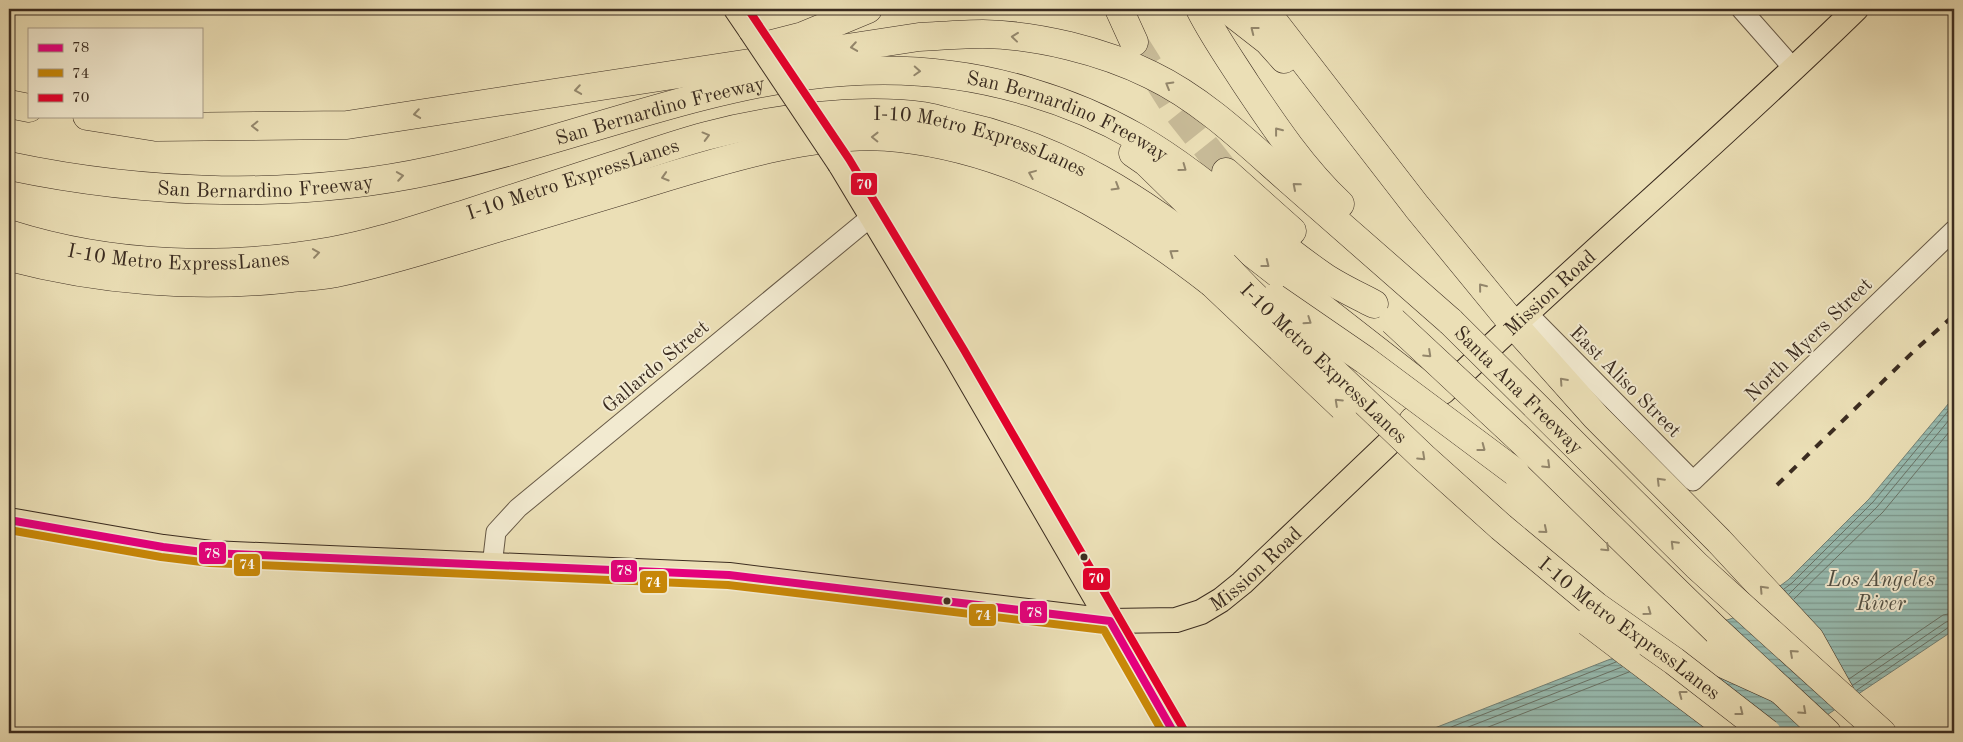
<svg xmlns="http://www.w3.org/2000/svg" width="1963" height="742" font-family="'Old Standard TT',serif">
	<style>
		.water { fill: url(#water-rules); stroke: #738277 }
		.lines { fill: none; stroke-linecap: round; stroke-linejoin: round }
		.shore { stroke: #6a7468; stroke-width: 1 }
		.highway-tunnel { stroke: #c8bb98; stroke-width: 28; stroke-dasharray: 28 14; stroke-linecap: butt }
		.minor-casing { stroke: #675946; stroke-width: 21 }
		.major-casing { stroke: #3b2c20; stroke-width: 26 }
		.highway-casing { stroke: #3b2c20; stroke-width: 29 }
		.minor { stroke: #f2ead0; stroke-width: 19 }
		.major { stroke: #ebdfb6; stroke-width: 24 }
		.highway { stroke: #ebdfb6; stroke-width: 28 }
		.rail { stroke: #3b2c20; stroke-width: 4; stroke-dasharray: 9 9; stroke-linecap: butt }
		.major-bridge-casing { stroke: #3b2c20; stroke-width: 26; stroke-linecap: butt }
		.highway-bridge-casing { stroke: #3b2c20; stroke-width: 29; stroke-linecap: butt }
		.major-bridge { stroke: #ebdfb6; stroke-width: 24 }
		.highway-bridge { stroke: #ebdfb6; stroke-width: 28 }
		.bus-1-casing { stroke: #f2ead0; stroke-width: 11 }
		.bus-2-casing { stroke: #f2ead0; stroke-width: 11 }
		.bus-3-casing { stroke: #f2ead0; stroke-width: 11 }
		.bus-1 { stroke: #e5007d; stroke-width: 8 }
		.bus-2 { stroke: #c88808; stroke-width: 8 }
		.bus-3 { stroke: #e4002b; stroke-width: 8 }
		.oneway { stroke: #93866b }
		.bus-dot { fill: #3b2c20; stroke: #f2ead0; stroke-width: 2 }
		.labels { text-anchor: middle; stroke-width: 4; stroke-linejoin: round; paint-order: stroke }
		.street-label { font-size: 20px; fill: #3b2c20; stroke: #f2ead0 }
		.water-label { font-size: 21px; font-style: italic; fill: #525044; stroke: #f2ead0 }
		.line-badge { stroke: #f2ead0; stroke-width: 2 }
		.badge-label { font-size: 14px; text-anchor: middle; font-weight: bold; fill: #fff }
	</style>
	<defs>
		<pattern id="water-rules" width="6" height="5" patternUnits="userSpaceOnUse" patternTransform="scale(1.25)"><rect width="6" height="5" fill="#98bcb1"/><path d="M0 2.5h6" fill="none" stroke="#7d9990"/></pattern>
	</defs>
	<rect width="100%" height="100%" fill="#ebdfb6"/>
	<filter id="stains"><feTurbulence type="fractalNoise" baseFrequency=".004" numOctaves="4"/><feColorMatrix values="0 0 0 0 .2 0 0 0 0 .09 0 0 0 0 .02 0 0 0 .5 -.17"/></filter>
	<radialGradient id="worn" r=".72"><stop offset=".6" stop-color="#630" stop-opacity="0"/><stop offset="1" stop-color="#630" stop-opacity=".3"/></radialGradient>
	<path class="water" d="M1954 397V630L1800 733H1422L1608 660 1739 616 1788 580 1869 499Z"/>
	<g class="lines">
		<path class="shore" d="M1784 589 1792 583 1873 502 1954 404
			M1789 594 1877 507 1954 414
			M1794 599 1883 512 1954 426
			M1849 679 1943 615 1954 613
			M1853 685 1946 622 1954 620
			M1857 690 1949 627 1954 626
			M1436 733 1616 662
			M1453 733 1622 667
			M1473 733 1629 672"/>
		<path class="highway-tunnel" d="M1134 42 1178 112 1226 172"/>
		<defs>
			<path id="minor" d="M1741 9 1794 69
				M1527 313 1693 481 1954 230
				M492 566 496 532 518 508 872 216"/>
			<g id="major">
				<path d="M736 9 751 31"/>
				<path d="M840 164 955 355 1174 733"/>
				<path id="s1" d="M1443 392C1578 262 1722 140 1856 9"/>
				<path id="s2" d="M9 520 163 547 211 553 729 575 1110 621 1176 620 1201 612 1221 600 1242 583 1411 422"/>
			</g>
			<g id="highway">
				<path d="M1119 9 1134 42"/>
				<path d="M1200 9C1213 35 1230 59 1246 84 1274 126 1303 169 1340 204"/>
				<path d="M1227 9 1268 41 1284 59"/>
				<path d="M1264 9 1417 207 1513 324 1596 417 1719 541 1810 639 1843 698 1882 733"/>
				<path d="M768 45 803 36 868 9"/>
				<path d="M9 104 29 108"/>
				<path d="M87 116 156 127 347 125 919 37C940 36 962 34 983 34 1037 35 1103 51 1151 75 1203 100 1246 142 1289 180 1343 228 1397 275 1451 322"/>
				<path d="M1133 153 1146 162 1189 204 1434 395"/>
				<path id="s3" d="M9 166C146 195 297 200 434 170 637 127 817 26 1030 92 1067 103 1103 118 1136 137 1204 176 1259 232 1323 276 1339 287 1357 295 1374 304"/>
				<path d="M1226 172 1292 231"/>
				<path id="s4" d="M9 234C113 267 226 270 332 251 377 243 419 228 462 215 513 198 564 182 615 165 645 155 676 144 706 136 769 119 859 107 923 116 935 118 948 122 960 125 1062 147 1144 200 1224 265"/>
				<path d="M9 257C100 281 198 289 292 278 306 277 321 276 336 273 379 264 421 251 464 238 520 221 577 204 634 187 713 163 817 128 900 138 1017 151 1121 212 1212 283"/>
				<path d="M1413 421 1609 584 1713 659 1779 689"/>
				<path d="M1515 472 1592 536 1632 572 1717 631 1827 733"/>
				<path d="M1626 651 1735 733"/>
			</g>
		</defs>
		<use href="#minor" class="minor-casing"/>
		<use href="#major" class="major-casing"/>
		<use href="#highway" class="highway-casing"/>
		<use href="#minor" class="minor"/>
		<use href="#major" class="major"/>
		<use href="#highway" class="highway"/>
		<path class="rail" d="M1777 485 1914 351 1954 315"/>
		<defs>
			<path id="major-bridge" d="M751 31 840 164"/>
			<g id="highway-bridge">
				<path id="s5" d="M1224 265 1250 292 1423 457 1501 527 1596 606 1674 661 1767 733"/>
				<path d="M1212 283 1343 407"/>
				<path d="M1275 298 1365 360 1515 472"/>
				<path d="M1393 321 1523 442 1717 631"/>
				<path id="s6" d="M1451 322 1697 566 1843 698"/>
				<path d="M1588 622 1626 651"/>
			</g>
		</defs>
		<use href="#major-bridge" class="major-bridge-casing"/>
		<use href="#highway-bridge" class="highway-bridge-casing"/>
		<use href="#major-bridge" class="major-bridge"/>
		<use href="#highway-bridge" class="highway-bridge"/>
		<defs>
			<path id="bus-1" d="M9 520 163 547 211 553 729 575 1110 621 1174 733"/>
			<path id="bus-2" d="M9 530 161 557 210 563 728 585 1104 630 1163 733"/>
			<path id="bus-3" d="M748 9 849 159 964 350 1183 728"/>
		</defs>
		<use href="#bus-1" class="bus-1-casing"/>
		<use href="#bus-2" class="bus-2-casing"/>
		<use href="#bus-3" class="bus-3-casing"/>
		<use href="#bus-1" class="bus-1"/>
		<use href="#bus-2" class="bus-2"/>
		<use href="#bus-3" class="bus-3"/>
	</g>
	<defs><path id="oneway-chevron" d="M-2-3.5L2.5 0L-2 3.5" fill="none" stroke-width="1.6" stroke-linecap="round" stroke-linejoin="round" transform="scale(1.25)"/></defs>
	<g class="oneway">
		<use href="#oneway-chevron" transform="translate(1254 30) rotate(-142)"/>
		<use href="#oneway-chevron" transform="translate(1015 37) rotate(-174)"/>
		<use href="#oneway-chevron" transform="translate(854 47) rotate(171)"/>
		<use href="#oneway-chevron" transform="translate(917 71) rotate(3)"/>
		<use href="#oneway-chevron" transform="translate(1169 85) rotate(-150)"/>
		<use href="#oneway-chevron" transform="translate(578 90) rotate(171)"/>
		<use href="#oneway-chevron" transform="translate(417 114) rotate(171)"/>
		<use href="#oneway-chevron" transform="translate(255 126) rotate(179)"/>
		<use href="#oneway-chevron" transform="translate(1278 131) rotate(-128)"/>
		<use href="#oneway-chevron" transform="translate(706 136) rotate(-15)"/>
		<use href="#oneway-chevron" transform="translate(875 137) rotate(-179)"/>
		<use href="#oneway-chevron" transform="translate(1183 168) rotate(36)"/>
		<use href="#oneway-chevron" transform="translate(1032 174) rotate(-158)"/>
		<use href="#oneway-chevron" transform="translate(400 176) rotate(-9)"/>
		<use href="#oneway-chevron" transform="translate(665 177) rotate(163)"/>
		<use href="#oneway-chevron" transform="translate(1296 186) rotate(-139)"/>
		<use href="#oneway-chevron" transform="translate(1116 187) rotate(31)"/>
		<use href="#oneway-chevron" transform="translate(316 253) rotate(-8)"/>
		<use href="#oneway-chevron" transform="translate(1173 253) rotate(-144)"/>
		<use href="#oneway-chevron" transform="translate(1266 264) rotate(38)"/>
		<use href="#oneway-chevron" transform="translate(1482 287) rotate(-129)"/>
		<use href="#oneway-chevron" transform="translate(1308 321) rotate(34)"/>
		<use href="#oneway-chevron" transform="translate(1428 354) rotate(43)"/>
		<use href="#oneway-chevron" transform="translate(1563 381) rotate(-132)"/>
		<use href="#oneway-chevron" transform="translate(1338 402) rotate(-137)"/>
		<use href="#oneway-chevron" transform="translate(1482 448) rotate(37)"/>
		<use href="#oneway-chevron" transform="translate(1422 457) rotate(43)"/>
		<use href="#oneway-chevron" transform="translate(1547 465) rotate(44)"/>
		<use href="#oneway-chevron" transform="translate(1660 481) rotate(-135)"/>
		<use href="#oneway-chevron" transform="translate(1544 530) rotate(40)"/>
		<use href="#oneway-chevron" transform="translate(1674 544) rotate(-135)"/>
		<use href="#oneway-chevron" transform="translate(1606 548) rotate(43)"/>
		<use href="#oneway-chevron" transform="translate(1763 589) rotate(-133)"/>
		<use href="#oneway-chevron" transform="translate(1648 612) rotate(36)"/>
		<use href="#oneway-chevron" transform="translate(1793 653) rotate(-138)"/>
		<use href="#oneway-chevron" transform="translate(1682 694) rotate(-143)"/>
		<use href="#oneway-chevron" transform="translate(1803 711) rotate(42)"/>
		<use href="#oneway-chevron" transform="translate(1740 712) rotate(38)"/>
	</g>
	<g class="bus-dot">
		<circle cx="1084" cy="557" r="4.5"/>
		<circle cx="947" cy="601" r="4.5"/>
	</g>
	<g class="labels">
		<g class="street-label">
			<text dy="7" stroke="none"><textPath href="#s3" startOffset="662">San Bernardino Freeway</textPath></text>
			<text dy="7" stroke="none"><textPath href="#s3" startOffset="1082">San Bernardino Freeway</textPath></text>
			<text dy="7" stroke="none"><textPath href="#s4" startOffset="998">I-10 Metro ExpressLanes</textPath></text>
			<text dy="7" stroke="none"><textPath href="#s4" startOffset="578">I-10 Metro ExpressLanes</textPath></text>
			<text dy="7" stroke="none"><textPath href="#s3" startOffset="258">San Bernardino Freeway</textPath></text>
			<text dy="7" stroke="none"><textPath href="#s4" startOffset="172">I-10 Metro ExpressLanes</textPath></text>
			<text dy="7" stroke="none"><textPath href="#s1" startOffset="146">Mission Road</textPath></text>
			<text transform="translate(1808 339) rotate(-44)" y="7">North Myers Street</text>
			<text dy="7" stroke="none"><textPath href="#s5" startOffset="140">I-10 Metro ExpressLanes</textPath></text>
			<text transform="translate(655 366) rotate(-40)" y="7">Gallardo Street</text>
			<text transform="translate(1626 381) rotate(45)" y="7">East Aliso Street</text>
			<text dy="7" stroke="none"><textPath href="#s6" startOffset="96">Santa Ana Freeway</textPath></text>
			<text dy="7" stroke="none"><textPath href="#s2" startOffset="1269">Mission Road</textPath></text>
			<text dy="7" stroke="none"><textPath href="#s5" startOffset="545">I-10 Metro ExpressLanes</textPath></text>
		</g>
		<g class="water-label">
			<text x="1881" y="586">Los Angeles<tspan x="1881" dy="24">River</tspan></text>
		</g>
	</g>
	<g class="line-badge">
		<rect x="850" y="172" width="28" height="24" rx="5" fill="#e4002b"/>
		<rect x="198" y="541" width="29" height="24" rx="5" fill="#e5007d"/>
		<rect x="233" y="553" width="28" height="24" rx="5" fill="#c88808"/>
		<rect x="610" y="559" width="28" height="24" rx="5" fill="#e5007d"/>
		<rect x="1082" y="567" width="29" height="24" rx="5" fill="#e4002b"/>
		<rect x="639" y="570" width="29" height="24" rx="5" fill="#c88808"/>
		<rect x="1019" y="600" width="29" height="24" rx="5" fill="#e5007d"/>
		<rect x="968" y="603" width="29" height="24" rx="5" fill="#c88808"/>
	</g>
	<g class="badge-label">
		<text x="864" y="189">70</text>
		<text x="212" y="558">78</text>
		<text x="247" y="569">74</text>
		<text x="624" y="575">78</text>
		<text x="1096" y="583">70</text>
		<text x="653" y="587">74</text>
		<text x="1034" y="617">78</text>
		<text x="983" y="620">74</text>
	</g>
	<rect width="1963" height="742" fill="none" stroke="#ebdfb6" stroke-width="30"/>
	<rect x="10" y="10" width="1943" height="722" fill="none" stroke="#3b2c20" stroke-width="2.5"/>
	<rect x="15" y="15" width="1933" height="712" fill="none" stroke="#3b2c20"/>
	<rect x="28" y="28" width="175" height="90" fill="#f2ead0" stroke="#a99e8a"/>
	<rect x="38" y="44" width="25" height="8" fill="#e5007d" stroke="#a99e8a"/>
	<text x="72" y="52" font-size="15" fill="#3b2c20">78</text>
	<rect x="38" y="69" width="25" height="8" fill="#c88808" stroke="#a99e8a"/>
	<text x="72" y="78" font-size="15" fill="#3b2c20">74</text>
	<rect x="38" y="94" width="25" height="8" fill="#e4002b" stroke="#a99e8a"/>
	<text x="72" y="102" font-size="15" fill="#3b2c20">70</text>
	<rect width="100%" height="100%" filter="url(#stains)"/>
	<rect width="100%" height="100%" fill="url(#worn)"/>
</svg>
